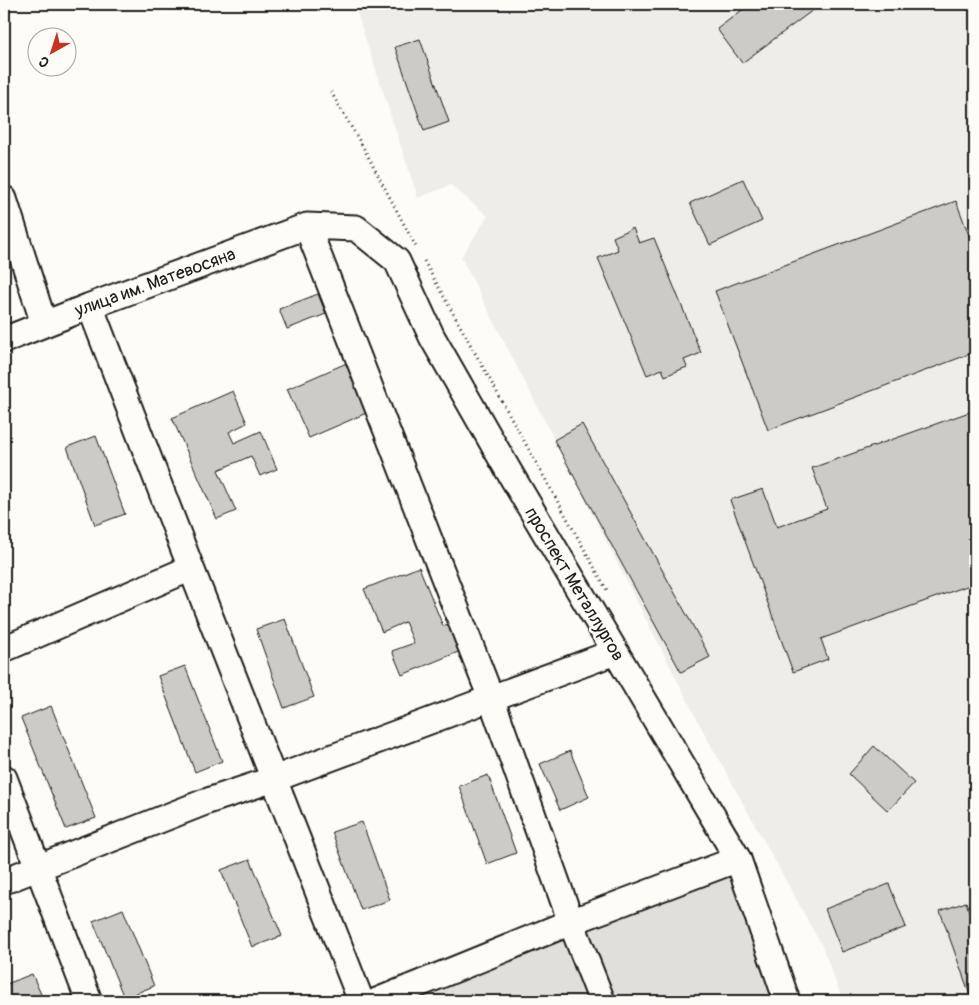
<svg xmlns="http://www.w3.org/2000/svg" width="979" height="1005" font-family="Pangolin,sans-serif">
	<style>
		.built { fill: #eeede9 }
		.green { fill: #e0dfdb; stroke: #7e7e7c }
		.building { fill: #cccbc8; stroke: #1c1c1c }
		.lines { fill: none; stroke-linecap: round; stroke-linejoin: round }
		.minor-casing { stroke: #1c1c1c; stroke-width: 29 }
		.path { stroke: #1c1c1c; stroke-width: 3; stroke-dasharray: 1 4; stroke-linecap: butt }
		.minor { stroke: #fdfcf7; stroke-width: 25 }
		.labels { text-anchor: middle; stroke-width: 5; stroke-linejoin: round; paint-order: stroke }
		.street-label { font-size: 18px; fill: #1c1c1c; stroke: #fdfcf7 }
	</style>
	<rect width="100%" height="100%" fill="#fdfcf7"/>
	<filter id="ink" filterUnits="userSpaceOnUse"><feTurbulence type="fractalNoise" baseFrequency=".02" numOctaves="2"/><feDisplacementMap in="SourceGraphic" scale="10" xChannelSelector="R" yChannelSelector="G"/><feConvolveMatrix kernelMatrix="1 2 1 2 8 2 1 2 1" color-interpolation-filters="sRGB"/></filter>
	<g filter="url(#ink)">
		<path class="built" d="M354 4H975V1001H843L822 946 701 727 461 257 488 216 451 185 418 198Z"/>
		<path class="green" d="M733 860 785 1001H387Z"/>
		<path class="building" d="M750 4H821L742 63 717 29Z
			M420 39 449 122 424 131 395 47Z
			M743 179 762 221 710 245 690 203Z
			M956 201 975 251V352L768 430 715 291Z
			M633 228 639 243 654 238 701 353 684 360 687 367 665 376 662 369 647 375 598 258 618 250 613 237Z
			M318 294 326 314 287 329 279 309Z
			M349 362 371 411 309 438 287 389Z
			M233 391 247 423 229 432 234 443 261 431 277 469 260 476 251 456 218 470 236 511 217 519 172 418Z
			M975 410V583L821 639 828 659 793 672 730 500 763 489 777 527 827 509 812 468Z
			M582 424 710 657 681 672 554 440Z
			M96 436 125 514 95 525 67 447Z
			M419 567 443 626 457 620 468 648 402 675 392 651 414 643 405 622 382 632 364 589Z
			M285 619 314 697 284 708 256 629Z
			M185 666 222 761 195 772 158 676Z
			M51 706 96 818 66 829 21 718Z
			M874 746 914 783 888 811 849 774Z
			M570 751 589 797 560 810 540 764Z
			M488 775 516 853 487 864 459 786Z
			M362 822 390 900 361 910 332 832Z
			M250 859 282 936 252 947 221 870Z
			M889 884 906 927 842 952 825 909Z
			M966 902 975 928V994L970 995 940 911Z
			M123 909 154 986 124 998 93 921Z
			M32 974 44 1001H4V985Z"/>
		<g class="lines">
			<defs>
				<path id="minor" d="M4 199 44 324
					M307 226 491 698 571 922 602 1001
					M90 306 191 568 361 1001
					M4 340 90 306 307 226 356 228 397 261 432 337 508 470 738 859 787 1001
					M4 649 191 568
					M4 778 89 1001
					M4 881 205 802 274 779 615 652
					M377 1001 571 922 738 859"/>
			</defs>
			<use href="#minor" class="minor-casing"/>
			<path class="path" d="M331 92 363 147 416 247
				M424 261 608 592"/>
			<use href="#minor" class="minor"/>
		</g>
	</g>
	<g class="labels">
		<g class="street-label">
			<text transform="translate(155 282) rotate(-20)" y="6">улица им. Матевосяна</text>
			<text transform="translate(575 584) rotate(59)" y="6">проспект Металлургов</text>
		</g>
	</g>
	<rect width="979" height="1005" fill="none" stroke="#fdfcf7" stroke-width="20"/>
	<rect x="10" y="10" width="959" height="985" fill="none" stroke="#1c1c1c" stroke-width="2" filter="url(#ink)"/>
	<g transform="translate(52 52) rotate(219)"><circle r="24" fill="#fdfcf7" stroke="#a3a29f"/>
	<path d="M0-4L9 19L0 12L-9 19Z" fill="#c8321e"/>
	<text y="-8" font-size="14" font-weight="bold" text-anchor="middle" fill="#1c1c1c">С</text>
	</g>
</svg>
